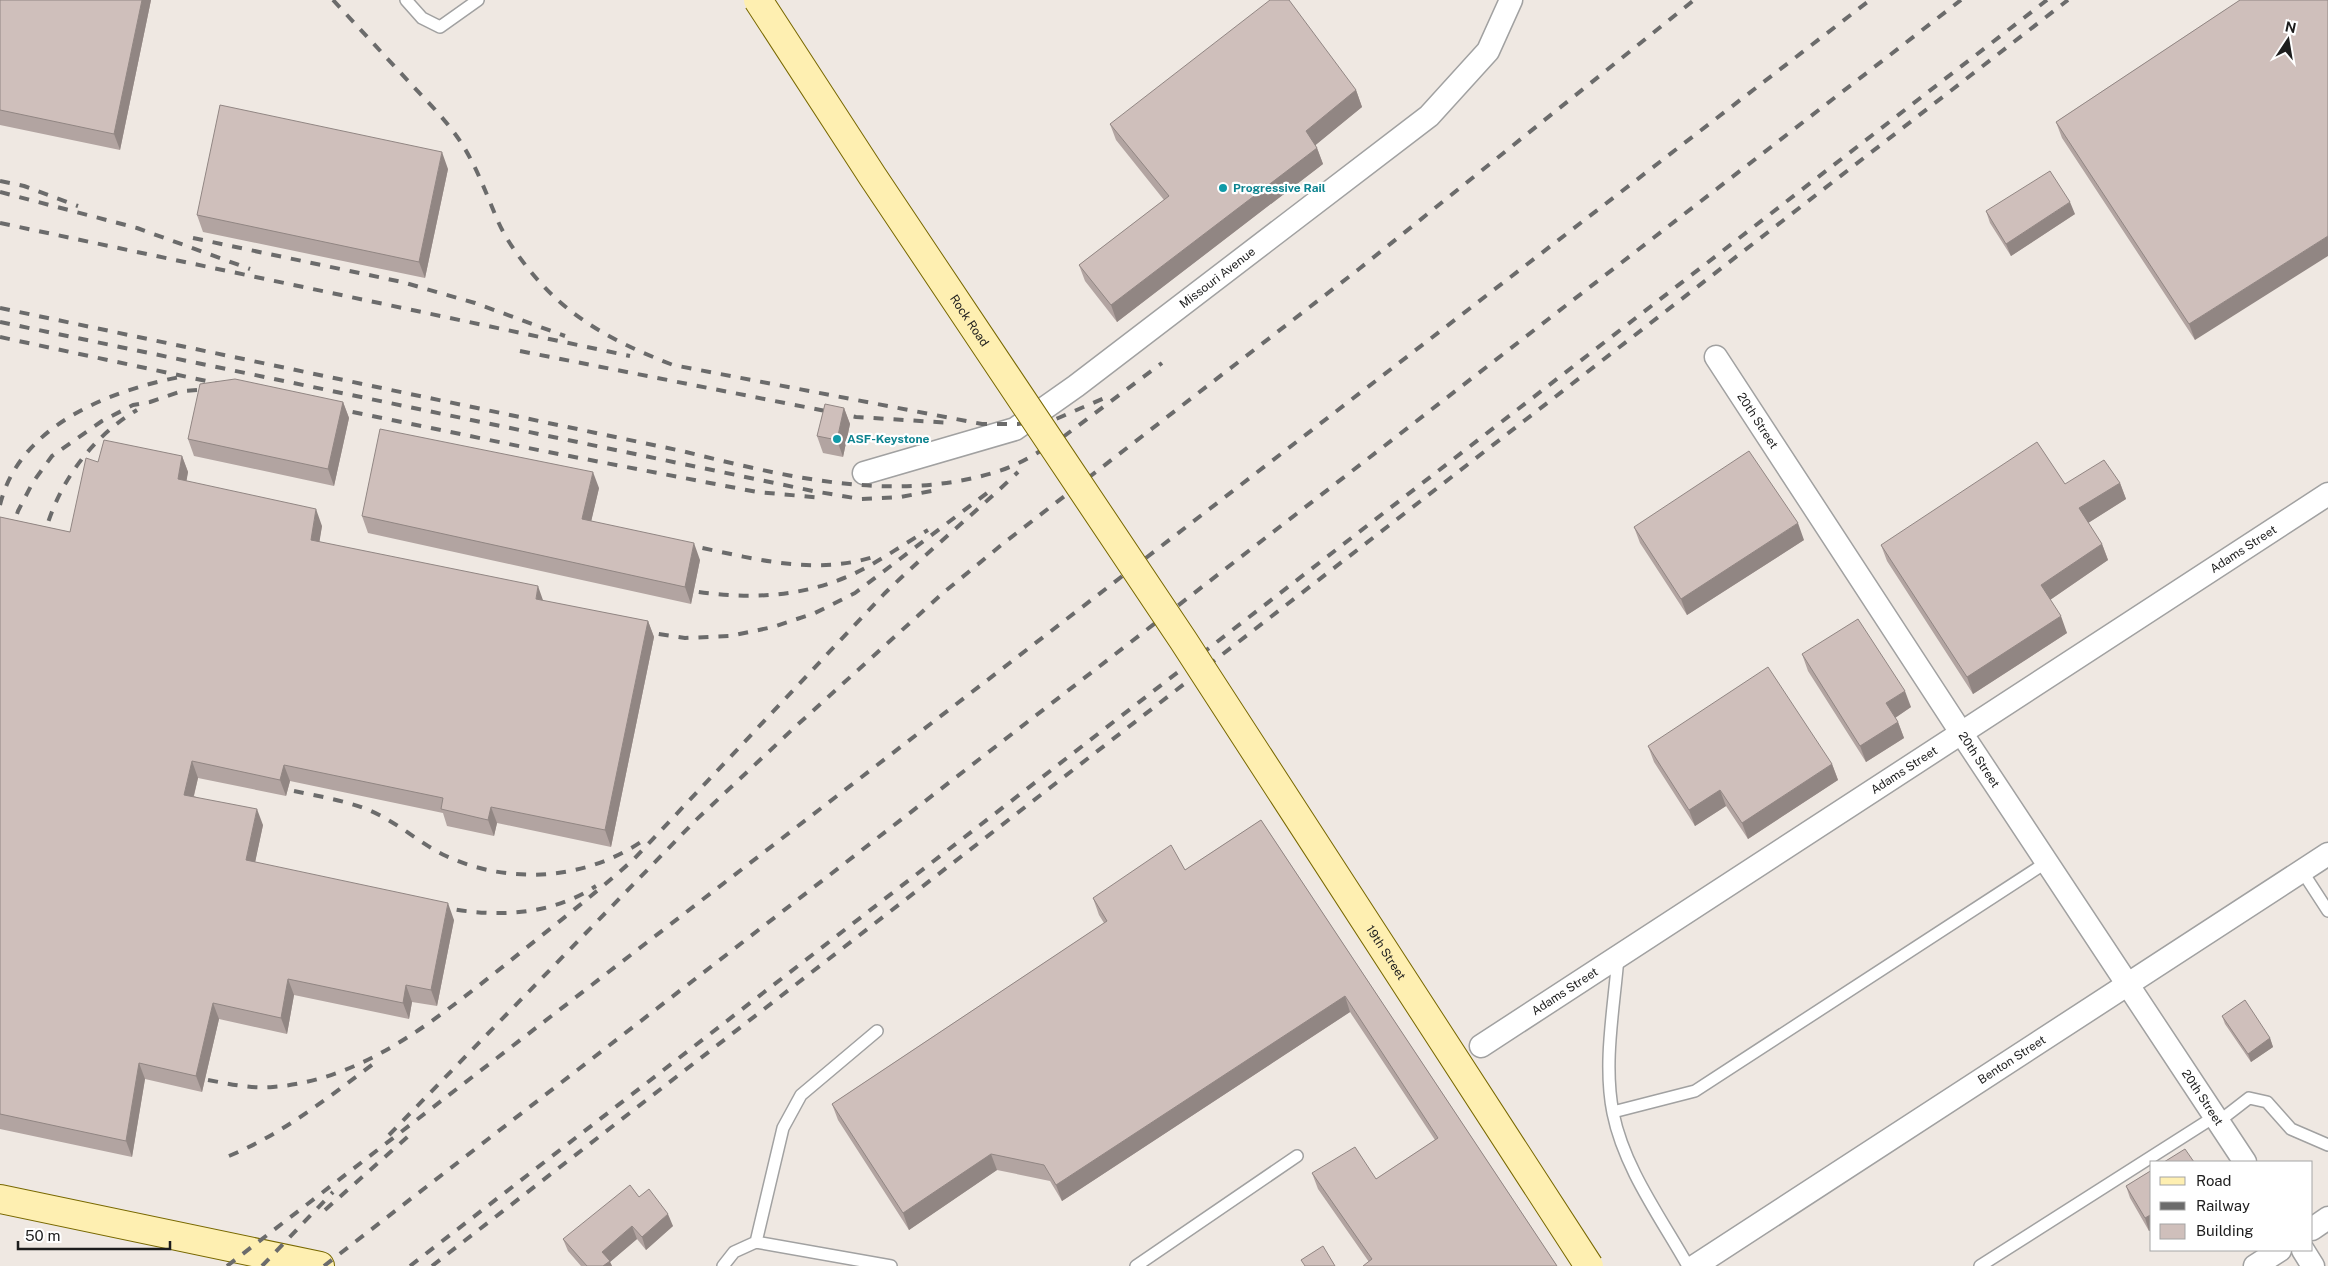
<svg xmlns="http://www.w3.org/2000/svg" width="2328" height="1266" font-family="'Public Sans',sans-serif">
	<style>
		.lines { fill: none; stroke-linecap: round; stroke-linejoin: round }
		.lane-casing { stroke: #a1a1a1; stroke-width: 14 }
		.street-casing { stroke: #a1a1a1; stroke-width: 25 }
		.secondary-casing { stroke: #786800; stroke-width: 30 }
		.lane { stroke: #fff; stroke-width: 11 }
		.street { stroke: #fff; stroke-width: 22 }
		.secondary { stroke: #feefb1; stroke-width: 28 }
		.rail { stroke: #6b6b6b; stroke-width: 4; stroke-dasharray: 10 10; stroke-linecap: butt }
		.secondary-bridge-casing { stroke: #786800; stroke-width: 30; stroke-linecap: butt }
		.secondary-bridge { stroke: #feefb1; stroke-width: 28 }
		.wall { fill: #b2a4a1 }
		.shaded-wall { fill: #918683 }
		.building { fill: #cfbfbb; stroke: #918683 }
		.culture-dot { fill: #0f9aa8; stroke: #fff; stroke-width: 2 }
		.labels { text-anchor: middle; stroke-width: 4.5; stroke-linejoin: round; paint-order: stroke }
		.culture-label { font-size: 12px; font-weight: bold; fill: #0d838f; stroke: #fff; text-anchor: start }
		.street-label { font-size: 12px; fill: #1d1d1d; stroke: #fff }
	</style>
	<rect width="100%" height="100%" fill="#efe8e2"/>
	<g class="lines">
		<defs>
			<path id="lane" d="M406 0 422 18 440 27 478 0
				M2302 871 2328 911
				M1618 957C1614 1008 1603 1063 1613 1113 1624 1168 1661 1218 1688 1266
				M1613 1112 1695 1091 2047 862
				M2218 1122 2249 1098 2267 1102 2291 1129 2328 1145
				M756 1242 783 1128 801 1095 877 1031
				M723 1266 734 1252 756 1242 891 1266
				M1136 1266 1297 1156
				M1980 1266 2214 1117"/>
			<g id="street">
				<path id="s1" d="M1716 357 1962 734 2245 1162"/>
				<path id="s2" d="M864 473 1015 429 1076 386 1429 116 1488 51 1511 0"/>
				<path id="s3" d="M1481 1046 2328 494"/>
				<path d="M2312 1229 2328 1218"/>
				<path d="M2303 1250 2313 1266"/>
				<path id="s4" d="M1695 1266 2328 854"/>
				<path d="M2255 1266 2280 1250"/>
			</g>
			<path id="secondary" d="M0 1199 320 1266"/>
		</defs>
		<use href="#lane" class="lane-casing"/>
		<use href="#street" class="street-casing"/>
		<use href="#secondary" class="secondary-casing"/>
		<use href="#lane" class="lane"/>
		<use href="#street" class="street"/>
		<use href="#secondary" class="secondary"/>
		<path class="rail" d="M333 0C359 28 384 55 410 83 428 102 448 122 462 144 477 168 486 193 497 219 504 236 516 253 527 267 567 318 614 342 673 365L982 424
			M0 181 24 186 78 206
			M0 192 137 228 250 269
			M0 223 630 356
			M193 238 402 282 475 303 565 336
			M0 308 682 451C783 476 893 504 996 472 1023 464 1046 447 1069 433
			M0 322 813 491 860 499 901 497 941 489
			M0 337 225 385
			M520 351 856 417 952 423
			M333 408 543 451 757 492 824 498
			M977 424H1018L1056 419 1109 396
			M1063 437 1162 363
			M0 505C19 426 108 391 180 377
			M11 533 18 511 33 482 52 456 102 421 133 405 150 402 182 391 212 389
			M43 540C56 486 90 438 137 410
			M683 544C745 556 810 577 873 557
			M679 589C738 599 793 600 849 576 876 564 902 545 928 530
			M639 631 685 638 730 636 773 627 815 613 855 593 991 490
			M294 791C322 797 356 802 381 816 404 828 423 845 446 856 511 886 590 880 648 837
			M437 906C491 918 549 917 596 886
			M208 1080C230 1084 251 1089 273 1087 364 1080 436 1019 505 965 548 930 593 896 634 859L884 594C927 552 974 514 1018 472
			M389 1135 696 820 795 727 943 593 1005 542 1359 269 1694 0
			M229 1156C285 1133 331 1095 380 1059
			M325 1210 413 1132
			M227 1266 1870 0
			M262 1266 333 1192
			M324 1266 1961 0
			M410 1266 2047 0
			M432 1266 2068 0"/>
		<defs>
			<g id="secondary-bridge">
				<path id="s5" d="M758 0 873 177 1183 640 1589 1266"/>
			</g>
		</defs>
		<use href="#secondary-bridge" class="secondary-bridge-casing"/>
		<use href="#secondary-bridge" class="secondary-bridge"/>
	</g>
	<path class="wall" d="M0 0H151L120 150 0 125Z
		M2240 0 2195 340 2062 138 2056 122Z
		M1356 90 1362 107 1315 145 1317 148 1323 164 1117 322 1085 281 1079 265 1164 200 1116 140 1110 124Z
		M448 169 425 278 203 232 197 215Z
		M1986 211 2075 214 2011 256 1990 223Z
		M343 402 349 418 334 486 194 456 188 439Z
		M844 408 850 424 843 457 823 453 817 436Z
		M182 456 188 472 186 481 322 526 319 542 543 601 648 621 654 637 611 847 497 823 494 836 447 826 443 813 290 781 286 796 198 778 194 796 263 825 255 862 454 920 437 1006 412 1002 409 1019 294 995 287 1034 219 1019 202 1092 145 1079 132 1157 0 1129V517L70 532 98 462Z
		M2120 483 2126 499 2088 523 2102 544 2108 560 2050 600 2067 633 1973 694 1887 561 1881 545 2065 484Z
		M599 488 591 521 700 560 691 604 368 533 362 516Z
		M1634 527 1804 540 1687 615 1640 543Z
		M1802 654 1911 707 1895 718 1898 722 1904 738 1866 762 1808 671Z
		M1648 746 1832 764 1838 780 1748 839 1726 806 1695 826 1654 762Z
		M1261 820 1557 1266 1369 1262 1318 1189 1312 1173 1376 1179 1435 1140 1350 1012 1062 1201 1050 1181 997 1170 909 1230 838 1120 832 1104 1104 923 1099 915 1093 898 1185 870Z
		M2222 1016 2270 1038 2273 1047 2251 1062 2225 1024Z
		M2152 1170V1229L2149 1231 2130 1198 2126 1186Z
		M639 1197 673 1226 646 1250 637 1239 610 1262 612 1266H581L568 1251 563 1239Z"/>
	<path class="shaded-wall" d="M142 0H151L120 150 114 134Z
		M1356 90 1362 107 1312 148 1306 131Z
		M1317 148 1323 164 1117 322 1111 305Z
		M442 152 448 169 425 278 419 262Z
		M2070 202 2075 214 2011 256 2006 244Z
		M2328 236V256L2195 340 2189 324Z
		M343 402 349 418 334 486 328 469Z
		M844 408 850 424 843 457 837 440Z
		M182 456 188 472 184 496 178 479Z
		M593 472 599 488 588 535 582 519Z
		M2120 483 2126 499 2085 525 2079 508Z
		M316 509 322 526 317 557 311 540Z
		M1798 523 1804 540 1687 615 1681 599Z
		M694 543 700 560 691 604 685 587Z
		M2102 544 2108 560 2047 602 2041 585Z
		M538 586 544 603 536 599Z
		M2061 616 2067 633 1973 694 1967 677Z
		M648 621 654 637 611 847 605 830Z
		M1905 691 1911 707 1892 720 1886 703Z
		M1898 722 1904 738 1866 762 1860 746Z
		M192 761 198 778 190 811 184 795Z
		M1832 764 1838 780 1748 839 1742 823Z
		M284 765 290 781 286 796 280 780Z
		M1720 790 1726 806 1695 826 1689 810Z
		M491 807 497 823 494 836 488 820Z
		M257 809 263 825 252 877 246 860Z
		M448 903 454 920 437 1006 431 990Z
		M288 979 294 995 287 1034 281 1018Z
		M406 985 412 1002 409 1019 403 1003Z
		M1345 996 1350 1012 1062 1201 1056 1185Z
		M213 1003 219 1019 202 1092 196 1076Z
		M2270 1038 2273 1047 2251 1062 2248 1054Z
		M139 1063 145 1079 132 1157 126 1141Z
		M991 1154 997 1170 909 1230 903 1213Z
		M668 1214 673 1226 646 1250 642 1237Z
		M2152 1214V1229L2149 1231 2145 1218Z
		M632 1226 637 1239 610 1262 612 1266H603L602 1252Z"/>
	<path class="building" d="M0 0H142L114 134 0 110Z
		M1270 0H1289L1356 90 1306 131 1317 148 1111 305 1079 265 1169 196 1110 124Z
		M2240 0H2328V236L2189 324 2056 122Z
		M220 105 442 152 419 262 197 215Z
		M2050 171 2070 202 2006 244 1986 211Z
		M235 379 343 402 328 469 188 439 200 384Z
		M825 404 844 408 837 440 817 436Z
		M380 429 593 472 582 519 694 543 685 587 362 516Z
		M104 440 182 456 178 479 316 509 311 540 538 586 536 599 648 621 605 830 491 807 488 820 441 809 443 798 284 765 280 780 192 761 184 795 257 809 246 860 448 903 431 990 406 985 403 1003 288 979 281 1018 213 1003 196 1076 139 1063 126 1141 0 1114V517L70 532 86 458 98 462Z
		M2037 442 2065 484 2104 460 2120 483 2079 508 2102 544 2041 585 2061 616 1967 677 1881 545Z
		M1749 451 1798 523 1681 599 1634 527Z
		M1858 619 1905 691 1886 703 1898 722 1860 746 1802 654Z
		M1768 667 1832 764 1742 823 1720 790 1689 810 1648 746Z
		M1261 820 1557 1266H1363L1372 1259 1312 1173 1355 1147 1376 1179 1438 1138 1345 996 1056 1185 1044 1165 991 1154 903 1213 832 1104 1107 921 1093 898 1171 845 1185 870Z
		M2245 1000 2270 1038 2248 1054 2222 1016Z
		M2185 1149 2194 1162H2164Z
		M2152 1170V1214L2145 1218 2126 1186Z
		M630 1185 639 1197 649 1189 668 1214 642 1237 632 1226 602 1252 610 1261 603 1266H587L563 1239Z
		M1323 1246 1335 1266H1305L1301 1260Z"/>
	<g class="culture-dot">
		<circle cx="1223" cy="188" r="5"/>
		<circle cx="837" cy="439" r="5"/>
	</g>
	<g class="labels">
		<g class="culture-label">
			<text x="1233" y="192">Progressive Rail</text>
			<text x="847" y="443">ASF-Keystone</text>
		</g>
		<g class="street-label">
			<text dy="4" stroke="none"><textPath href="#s2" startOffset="410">Missouri Avenue</textPath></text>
			<text dy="4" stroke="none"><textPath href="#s5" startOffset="384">Rock Road</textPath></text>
			<text dy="4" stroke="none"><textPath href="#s1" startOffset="76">20th Street</textPath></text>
			<text dy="4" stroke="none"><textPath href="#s3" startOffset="910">Adams Street</textPath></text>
			<text dy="4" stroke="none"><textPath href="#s1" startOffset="481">20th Street</textPath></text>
			<text dy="4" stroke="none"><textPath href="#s3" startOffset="505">Adams Street</textPath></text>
			<text dy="4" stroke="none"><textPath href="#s5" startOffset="1141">19th Street</textPath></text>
			<text dy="4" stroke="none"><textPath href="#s3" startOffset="100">Adams Street</textPath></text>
			<text dy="4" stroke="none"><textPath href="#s4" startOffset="378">Benton Street</textPath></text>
			<text dy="4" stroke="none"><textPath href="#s1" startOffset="886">20th Street</textPath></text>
		</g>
	</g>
	<rect x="2150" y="1161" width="162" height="90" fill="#ffffff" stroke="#a5a5a5"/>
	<rect x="2160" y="1177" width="25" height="8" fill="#feefb1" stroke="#a5a5a5"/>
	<text x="2196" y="1186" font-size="15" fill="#1d1d1d">Road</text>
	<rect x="2160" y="1202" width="25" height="8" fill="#6b6b6b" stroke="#a5a5a5"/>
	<text x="2196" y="1211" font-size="15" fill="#1d1d1d">Railway</text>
	<rect x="2160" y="1224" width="25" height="15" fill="#cfbfbb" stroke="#a5a5a5"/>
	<text x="2196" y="1236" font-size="15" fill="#1d1d1d">Building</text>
	<g transform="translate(2288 40) rotate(12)" stroke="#ffffff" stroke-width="4" paint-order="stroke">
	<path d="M0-4L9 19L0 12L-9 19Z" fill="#1d1d1d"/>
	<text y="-8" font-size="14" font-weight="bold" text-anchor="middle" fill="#1d1d1d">N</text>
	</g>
	<path d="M18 1241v8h152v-8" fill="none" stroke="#1d1d1d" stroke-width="2.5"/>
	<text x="25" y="1241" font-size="15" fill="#1d1d1d" stroke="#ffffff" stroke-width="4" paint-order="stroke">50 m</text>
</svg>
